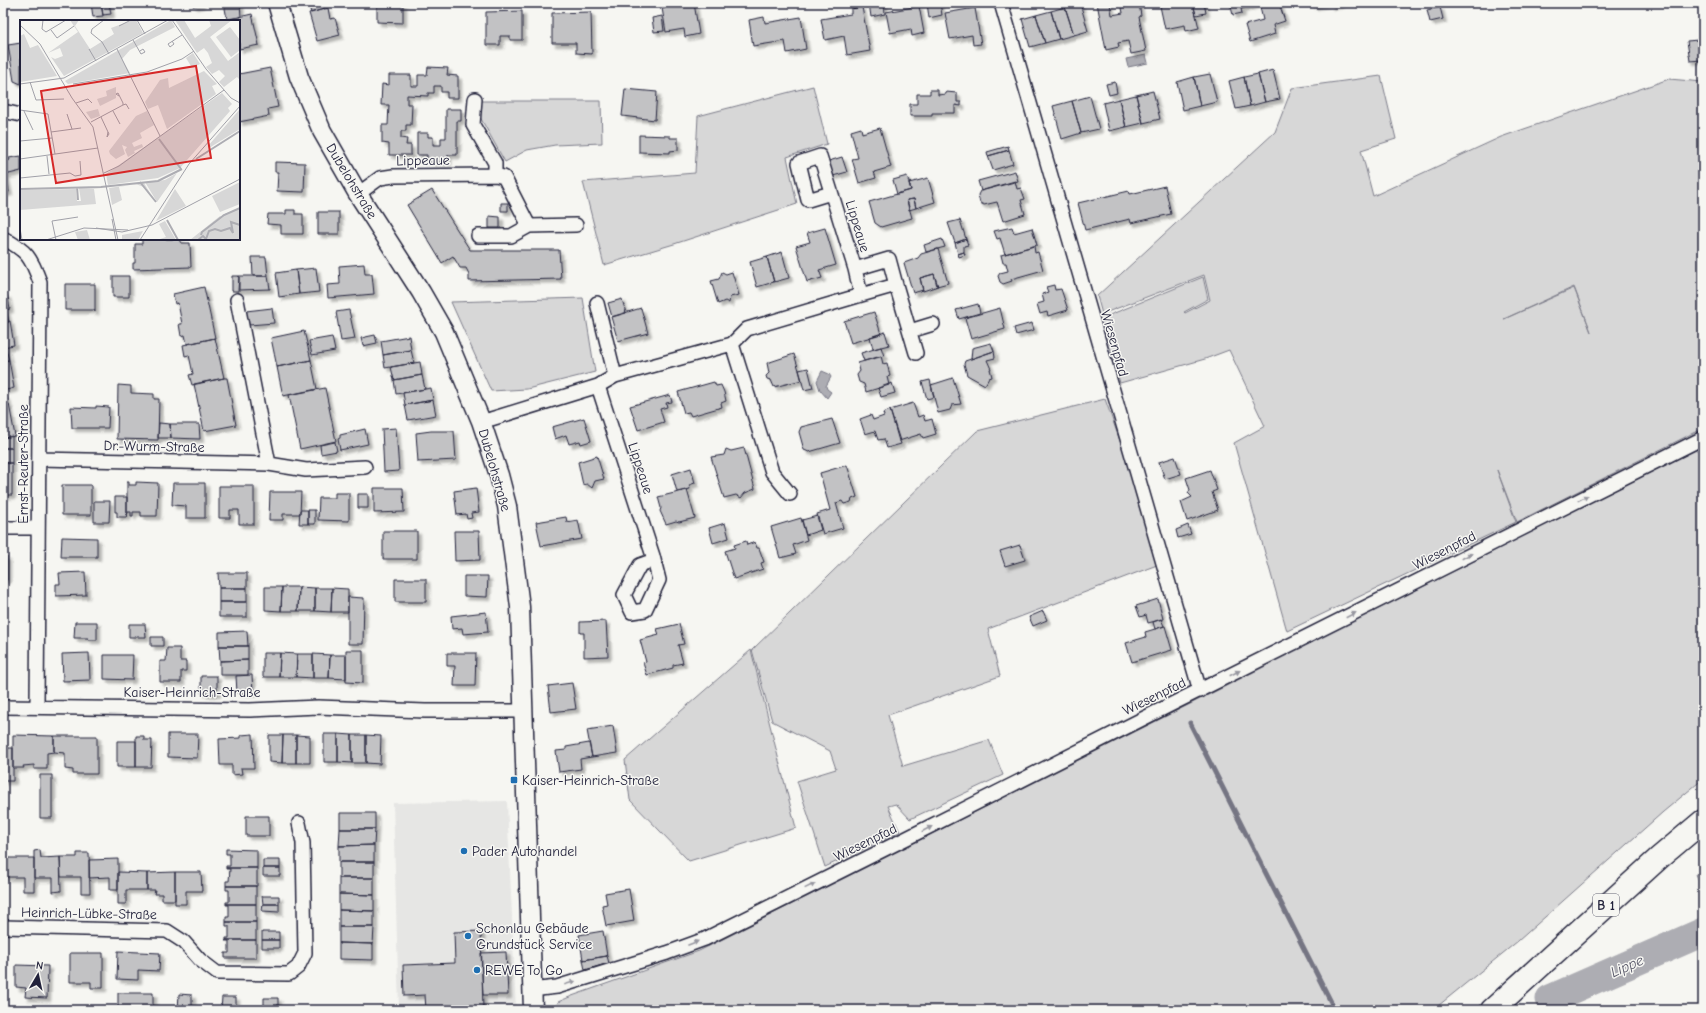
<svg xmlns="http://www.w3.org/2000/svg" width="1706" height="1013" font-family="'Comic Neue',sans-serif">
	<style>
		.built { fill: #e6e6e4 }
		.green { fill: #d7d7d7; stroke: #7c7c89; fill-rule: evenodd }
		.water { fill: #adadb3; stroke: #757583 }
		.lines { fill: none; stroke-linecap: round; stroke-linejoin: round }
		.stream { stroke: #757583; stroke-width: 5 }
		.river { stroke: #adadb3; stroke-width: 29 }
		.building { fill: #c2c2c4; stroke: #22223b; filter: url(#shadow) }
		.street-casing { stroke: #22223b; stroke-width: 16 }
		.secondary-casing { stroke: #22223b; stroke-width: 21 }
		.highway-casing { stroke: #22223b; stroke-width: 25 }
		.street { stroke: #f6f6f2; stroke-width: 13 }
		.secondary { stroke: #f6f6f2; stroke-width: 18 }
		.highway { stroke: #f6f6f2; stroke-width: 22 }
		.oneway { fill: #9797a0 }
		.poi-dot { fill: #1f6fb2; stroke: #f6f6f2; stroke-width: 1.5 }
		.labels { text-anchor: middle; stroke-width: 3; stroke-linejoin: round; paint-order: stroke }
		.shield { fill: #f6f6f2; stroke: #626272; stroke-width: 1 }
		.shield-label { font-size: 13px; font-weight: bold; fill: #22223b }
		.street-label { font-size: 14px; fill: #22223b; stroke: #f6f6f2 }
		.poi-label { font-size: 14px; fill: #22223b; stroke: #f6f6f2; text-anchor: start }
		.water-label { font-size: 15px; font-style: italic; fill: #535365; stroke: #f6f6f2 }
		.inset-river { fill: none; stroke: #adadb3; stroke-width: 2 }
		.inset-road { fill: none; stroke: #a1a1a9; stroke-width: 1 }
		.view { fill: #d62828; fill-opacity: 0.15; stroke: #d62828; stroke-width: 2 }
		.inset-edge { fill: none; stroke: #22223b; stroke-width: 2 }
	</style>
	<defs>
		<filter id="shadow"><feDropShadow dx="3.5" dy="3.5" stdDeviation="1" flood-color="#0004"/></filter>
	</defs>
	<rect width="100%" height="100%" fill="#f6f6f2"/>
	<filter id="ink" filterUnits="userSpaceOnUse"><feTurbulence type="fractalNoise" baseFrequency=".025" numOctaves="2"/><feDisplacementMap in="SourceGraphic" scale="8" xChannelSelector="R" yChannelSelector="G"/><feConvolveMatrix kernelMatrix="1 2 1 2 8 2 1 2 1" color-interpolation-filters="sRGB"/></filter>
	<g filter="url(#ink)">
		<path class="built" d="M507 801 516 1010H399L393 803Z"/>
		<path class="green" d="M1381 76 1396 139 1361 150 1373 196 1501 137 1669 79 1703 82V428L1517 522 1497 470 1516 522 1287 631 1234 443 1265 426 1229 350 1205 359 1120 383 1102 318 1203 277 1208 299 1184 312 1185 313 1210 300 1204 275 1102 314 1097 296 1275 132 1292 88ZM1574 287 1591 332 1574 288 1504 319Z
			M813 86 827 144 787 157 797 204 674 244 604 265 583 182 695 173 698 116Z
			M480 101H601L602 143 555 145 527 150 505 162 480 117Z
			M583 298 595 372 527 389 491 391 451 302Z
			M1105 399 1124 452 1157 565 988 629 1000 676 888 715 903 766 989 740 1003 775 910 819 896 804 888 806 900 832 825 867 797 781 836 769 830 751 772 721 752 650 977 431Z
			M1703 446V779L1663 812 1518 941 1433 1010H555L558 1002 572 996 699 951Z
			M751 650 796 828 689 861 630 800 625 760Z
			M1703 868V890L1696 874Z"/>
		<path class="water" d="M1146 55 1148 63 1128 67 1126 59Z
			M822 371 829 374 831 377 826 386 827 389 831 392 827 398 820 390 817 381Z"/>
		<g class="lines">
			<path class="stream" d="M1190 723 1335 1010"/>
			<path class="river" d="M1550 999 1703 932"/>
		</g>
		<path class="building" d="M91 3H101L103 16 93 17Z
			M101 3H109L111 14 103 15Z
			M193 3H201L202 4 193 6Z
			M224 3H240L241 17 227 19Z
			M319 3H322L324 9 311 13 309 6Z
			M377 3H403V23L377 22Z
			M687 3H694L699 34 685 37 684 29 666 32 662 8Z
			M869 3H884L885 14 871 17Z
			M927 3H940L942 15 929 18Z
			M1080 3 1088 31 1074 35 1065 7Z
			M1097 3H1110L1112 15 1123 13 1121 3H1139L1141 16 1139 17 1146 51 1131 54 1128 41 1118 43 1119 47 1106 50Z
			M1177 3H1193L1199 28 1186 31 1185 25 1165 29 1160 6Z
			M1193 3H1204L1206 13 1196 15Z
			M1230 3H1279L1285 21 1273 25 1275 34 1250 42 1245 25 1263 20 1259 3 1241 9 1242 13 1233 15Z
			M1310 3H1327L1313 6Z
			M1329 3H1341V4L1330 6Z
			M919 6 924 33 912 36 911 29 890 33 886 12Z
			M862 7 870 51 847 55 844 36 825 40 821 19 851 14V9Z
			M1065 7 1074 35 1059 39 1051 11Z
			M1440 7 1443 19 1430 22 1427 10Z
			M328 8 330 19 335 18 340 35 317 41 309 13Z
			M975 8 981 44 973 45 972 35 950 39 945 13Z
			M522 11V40H510V36H500V45H486V12Z
			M1051 11 1059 39 1045 43 1036 15Z
			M591 12 592 54 576 53V43H552V13Z
			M252 14 259 45 239 49V21H226V20Z
			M1036 15 1045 43 1030 47 1022 19Z
			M662 16 664 31 654 32 652 18Z
			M764 17 765 23 801 17 806 49 787 53 785 41 753 46 749 20Z
			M1698 40 1701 60 1690 61 1687 41Z
			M21 43V84L14 81 8 45Z
			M428 67 448 68 447 75 458 76V98H447V92H441V86H434V93H428V96L407 95V104H412L411 125H406V131H401V138L407 139 406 145H411V155H389V144L382 143V125H388L389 105H381L382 84 389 85V75H411V86H418V75H427Z
			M270 68 278 107 268 109 269 116 239 122V74Z
			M1273 70 1280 99 1265 102 1258 74Z
			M1210 74 1217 102 1200 106 1194 77Z
			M1258 74 1265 102 1250 106 1244 77Z
			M1194 77 1200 106 1183 110 1177 82Z
			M1244 77 1250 106 1236 109 1229 81Z
			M1115 82 1117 93 1109 95 1106 84Z
			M625 89 657 92 655 120 622 116Z
			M930 90H938V95L946 94V92L957 93V102H961V106L955 105V113H932V116H910V104H917V94H930Z
			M1153 91 1160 119 1143 123 1136 95Z
			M1136 95 1143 123 1126 127 1119 99Z
			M1090 96 1099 129 1081 133 1072 101Z
			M1119 99 1126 127 1109 131 1103 103Z
			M1072 101 1081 133 1062 139 1053 106Z
			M446 109H461V121H457V155H448V162H427V155H417V133H428V137H433V145H441V138H446Z
			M861 128 862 133 880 128 891 167 874 172 876 178 859 183 852 159 858 158 851 131Z
			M639 135 670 136V138H678V150L670 151V153L639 152Z
			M1008 146 1009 150 988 156 987 152Z
			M1009 150 1013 164 993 170 988 156Z
			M21 156V171L5 175 3 162 10 160 9 158Z
			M842 157 847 172 833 176 829 161Z
			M3 162 9 192 3 193Z
			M275 162 305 163 304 192 277 191 278 172H275Z
			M1015 171 1018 181 981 191 978 181Z
			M907 176 911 190 897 194 893 180Z
			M928 178 935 202 916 208 914 199 907 200 912 218 881 227 875 223 869 202 911 190 909 183Z
			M1015 181 1017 189 1021 188 1025 199 1021 200 1025 214 1003 221 997 202 984 205 980 203 978 195 980 191Z
			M1165 186 1171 214 1131 223 1130 219 1085 230 1078 203 1129 191 1130 194Z
			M432 190 470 250H559L561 279 469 281V274L466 268H460L453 256 442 263 407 205Z
			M914 199 916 208 909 210 907 200Z
			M501 203H508V211H501Z
			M286 210H295V214H303V234H281V225L267 224 268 214H286Z
			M318 212H339V234H318Z
			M489 216 500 217V228H489Z
			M960 220 966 239 955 243 948 223Z
			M1012 227 1014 233 1032 228 1037 245 1005 254 1000 238 997 239 994 231Z
			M825 228 836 265 819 270 822 278 807 282 796 246 810 242 807 233Z
			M142 239H181V243H190L191 267 133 269V263H135V244H142Z
			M942 239 945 247 926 252 924 245Z
			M966 239 968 245 964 246V252L958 254 955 243Z
			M1034 246 1035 253 1038 252 1043 270 1011 279 1012 281 1003 284 1000 282 998 276 1000 273 1008 271 1006 263H1003L1001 255Z
			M938 249 948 283 937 286 934 274 920 278 923 290 913 293 904 263 918 258 921 254Z
			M782 252 789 278 774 282 767 257Z
			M964 252 965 255 959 257 958 254Z
			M252 257H266L268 276H253Z
			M767 257 774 282 757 287 750 262Z
			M364 264 365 274H372L374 294 328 298 327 285 340 284 339 266Z
			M316 268 319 292 299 294 296 270Z
			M296 270 299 294 279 297 276 273Z
			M722 272 726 274 732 272 739 295 730 297 729 303 725 301 718 304 711 281 719 279Z
			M934 274 938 286 923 291 920 278Z
			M113 276H129V297H113Z
			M232 276H239L238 291H232Z
			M239 276H268L270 289 239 290Z
			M65 284H95V312L94 310H65Z
			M1054 285 1055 290 1061 289 1068 310 1048 316 1047 312 1040 314 1037 304 1044 302 1042 294 1048 292 1046 287Z
			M204 287 215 338 187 344 185 335 181 336 179 324H182L178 303 175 304 173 294Z
			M7 295 10 309 3 310V296Z
			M622 299 626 313 612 317 608 303Z
			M978 304 980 313 959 319 956 310Z
			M272 308 274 323 249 325 246 311Z
			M641 308 648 333 618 341 611 317Z
			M1000 308 1005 329 971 339 965 318Z
			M3 310H6L9 322 3 323Z
			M349 310 355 339 341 341 336 312Z
			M874 312 881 334 851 343 844 321Z
			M10 321 14 345 3 347V323Z
			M1032 323 1034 330 1016 335 1014 328Z
			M304 331 311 360 277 367 271 338Z
			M885 332 889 345 873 349 870 337Z
			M375 335 377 343 363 346 361 338Z
			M409 336 411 350 383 355 381 341Z
			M332 337 335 351 312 355 309 341Z
			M215 338 224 378 192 385 189 375 193 374 189 355 185 356 183 345Z
			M991 343 994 351 971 359 972 348Z
			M6 346 7 353 3 354V347Z
			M881 347 884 356 864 361 861 353Z
			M411 350 414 363 385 368 383 355Z
			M994 351 995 358 987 360 991 369H990L992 377 989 378 985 385 967 375 964 364 965 361Z
			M7 353 9 360 3 361V354Z
			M794 354 802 380 774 387 771 380 767 379 766 376 769 373 767 363Z
			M881 356 883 364 887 363 890 376 887 377 889 385 866 392 864 384 859 382 857 375 860 371 858 363Z
			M9 360 14 388 3 391V361Z
			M311 360 317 389 283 396 277 367Z
			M420 362 422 375 394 380 391 367Z
			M808 368 813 388 804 390 799 370Z
			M422 375 425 389 396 394 394 380Z
			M224 378H227L236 425 204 431 194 384Z
			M953 378 961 404 952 405 950 410 938 413 931 385Z
			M930 380 934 397 927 399 922 382Z
			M714 382 716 386 721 385 724 392 726 401 721 403 722 407 691 416 689 412 684 413 678 392Z
			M892 383 895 393 881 397 878 388Z
			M118 385 131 386V393L154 394V399H159L158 440 117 439Z
			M325 388 336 441 300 449 289 395Z
			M431 388 433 400 405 405 403 393Z
			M670 395 672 402 666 403 667 407 660 409 664 422 638 430 630 406Z
			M7 397 8 404 3 405V398Z
			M433 400 436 415 408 420 405 405Z
			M913 403 918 417 923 415 925 421 932 419 936 434 923 438 921 434 899 441 890 410Z
			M9 404 15 436 3 438V405Z
			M96 406 109 407 108 428H72L71 407 96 408Z
			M890 410 901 444 887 448 884 439 878 440 875 431 865 434 860 419 871 415 873 420 884 416 883 413Z
			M584 418 591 441 581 444 580 441 569 444 566 435 555 439 552 427Z
			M832 419 840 443 809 452 804 450 799 432 801 427Z
			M159 423 170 424 171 438H158Z
			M170 424H199L200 439 171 438Z
			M396 428 399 471 384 472 382 429Z
			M365 429 368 444 340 450 338 439 340 438V435Z
			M431 431H454L456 460 418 462 416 433Z
			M12 436V448H3V438Z
			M335 442 337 451 321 454 320 445Z
			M3 448H12V463H3Z
			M744 448 755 489 745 493 741 498 736 495 724 498 711 457 724 455 726 449 731 451Z
			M597 456 604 479 595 481 592 488 587 484 583 485 578 462Z
			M1175 457 1181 474 1165 479 1159 462Z
			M3 463H12V495H3Z
			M847 465 857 497 852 499 851 502 844 504 842 501 836 503 843 528 823 534 817 514 830 510 820 473Z
			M691 468 695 483 689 485 690 489 677 492 672 474Z
			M1210 470 1217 490 1212 492 1218 510 1187 521 1181 502 1192 497 1188 493 1190 490 1186 478Z
			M127 482H129V485H136V482L158 483 157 516H141V512H133V516H131V512H128L127 517Z
			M173 483H205V518H186V506L172 505Z
			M62 485H91V515H62Z
			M219 486H254V524H239V510H230V518H219Z
			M374 488H403L404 512 374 513Z
			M476 488 479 512 471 513 472 518 467 519 466 514 457 515 454 491Z
			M687 490 695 518 679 522 676 521 666 524 660 511 661 508 658 497Z
			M270 492H301L300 514H283V520H269Z
			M335 493H349V521L318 520 319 498H335Z
			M358 494H368V508H358Z
			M115 497H127V517H117V512H115Z
			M94 501H110L109 522H94Z
			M300 510H308V524H299Z
			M308 510H315V524H308Z
			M817 516 821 530 806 535 802 520Z
			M566 517 567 522 578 520 582 539 541 546 536 522Z
			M801 518 807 540 793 545 796 554 780 558 771 527Z
			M725 523 729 538 713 543 709 528Z
			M1188 525 1191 534 1178 538 1176 530Z
			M383 531H417V559H383Z
			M454 531H479L480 560 455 561Z
			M62 537 97 538V557H61Z
			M746 541 747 545 755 542 757 548H759L764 562 761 563 763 569 734 579 725 551 735 548 734 545Z
			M1020 545 1025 560 1005 566 1000 551Z
			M3 557H7V580H3Z
			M85 572 86 595 56 596V584H60L59 573Z
			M218 573H247V588H219Z
			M464 576H488L487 597 464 596Z
			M395 579H426V602H395Z
			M265 587H282L281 611 265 610Z
			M282 587H299L298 611H281Z
			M299 587 315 588V611H298Z
			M219 588H247V602H219Z
			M315 588H332L331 612 315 611Z
			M332 588 348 589V612H331Z
			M348 597 364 598 363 644H348Z
			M1158 599 1163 619 1148 623 1146 615 1140 617 1136 606Z
			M219 602H247V617H219Z
			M1043 611 1047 620 1033 626 1029 617Z
			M486 612 488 632 463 634 462 628 452 629 451 616Z
			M1161 619 1164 626 1155 629 1153 622Z
			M606 621 608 656 584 657V633H580V622Z
			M75 622H97V640H88V638H74Z
			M129 624H145L146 637H129Z
			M679 624 684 644 678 645 683 663 673 665V668L647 675 643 663 646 662 640 640 659 635 657 629Z
			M1165 626 1172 650 1132 662 1126 643 1146 637 1145 632Z
			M247 631 248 646H219V632Z
			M151 637H163V646H151Z
			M219 646H248V660L220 661Z
			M167 648H180V661H186V671H181V682H160V661H166Z
			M346 650H363V683L346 682Z
			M89 653 90 680 63 681 62 654Z
			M263 653H280L279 677H263Z
			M280 653 297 654 296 677H279Z
			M447 653H476L475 686H454L455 666H447Z
			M297 654H313V678L296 677Z
			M313 654 330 655 329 678H313Z
			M104 655H133L132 680 104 679Z
			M330 655H346V679L329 678Z
			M248 660V675H220V661Z
			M252 675 253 693H237L236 676Z
			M201 676H217V694L201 693Z
			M572 683 576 709 551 712 548 686Z
			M613 726 617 753 592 757 587 730Z
			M168 734H198L197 758 168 757Z
			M253 734 254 768H241L242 774 232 775V765H220L219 739 241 738V735Z
			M324 734H338V762H324Z
			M338 734 352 735V763L338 762Z
			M13 735 54 736V752L47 753V769H34V765L23 766 24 768H13Z
			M269 735H283L282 763 269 762Z
			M283 735H296V763H282Z
			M296 735 310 736V763H296Z
			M352 735H366V763H352Z
			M366 735 381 736 380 764 366 763Z
			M54 736H97V774H73V770L65 769V753L54 752Z
			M136 736H144V740H152L151 767H136Z
			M117 741H136V767H117Z
			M589 743 592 757 580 759 581 769 559 772 556 751 566 750V747Z
			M3 748H13V781H3Z
			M40 775H52V818H40Z
			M340 813H375V829H340Z
			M246 816H269V836H246Z
			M340 829H375L374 845 339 846Z
			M374 845V862H339V846Z
			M226 849 257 850V868H226V866H230V854H226Z
			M40 850 41 858 60 857 61 891 53 892V878H34V851Z
			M77 853H89L90 893H81V877H61L60 857H77Z
			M3 858H34V891H23V877H3Z
			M118 859V890H110V877L89 878V860Z
			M263 860H280V868H263Z
			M339 862H374V878H339Z
			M226 868H257V886H226V881H229L230 869H226Z
			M263 868H280V876H263Z
			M118 872 147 873V890H126V904H118Z
			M175 872H201L202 891H186V904H175Z
			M175 872V900H162V894H154L155 890H147V873Z
			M339 878H374V895L339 894Z
			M226 886H256V904H226V902H229V890H226Z
			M629 889 634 921 606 926 602 905 607 904 605 893Z
			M339 894 374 895V911L339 910Z
			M262 896H279V904H263Z
			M226 904H256V922H226V917H229V905H226Z
			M263 904H279V912L262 911Z
			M339 910 374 911V927H339Z
			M226 922H256V940H226V938H229V926H226Z
			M339 927H374L373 944 339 943Z
			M481 931 483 1010H426L425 995 404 996 403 965 455 963 454 932Z
			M603 931 607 956 583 960 579 935Z
			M262 932H279V940H262Z
			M226 940H256V958H225V953H229V941H225Z
			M262 940H279V948H262Z
			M339 943 373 944V960L339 959Z
			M118 951 160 953 159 971 138 970V980L117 979Z
			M506 952 508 995H483L481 953Z
			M70 953H103V988H91V982H70Z
			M607 956 609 963 585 970 583 960Z
			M16 965 48 966 47 998 25 997 26 988 16 987Z
			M118 993H153V1010H118Z
			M179 994 192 995V1008H209V1010H167L178 1009Z
			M222 997H236V1010H221Z
			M264 998H278V1010H264Z"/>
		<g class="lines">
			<defs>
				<path id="street" d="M1001 3 1200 691
					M475 99 473 125 495 163V175
					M3 111 21 115
					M831 193 808 200 799 163 820 156 855 269 861 295 896 285 916 353
					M358 194 380 178 393 176 495 175 504 177 529 226
					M478 236H511L529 226 576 225
					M3 238C27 251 31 257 40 282L37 707
					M855 269 889 259 896 285
					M237 300 269 464
					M597 303 615 376
					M910 331 933 324
					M732 344 772 472 790 494
					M598 386 653 556 659 580 645 610 632 612 624 595 640 565 654 560
					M481 421 491 419 598 386 615 376 732 344 747 329 861 295
					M39 459 269 464 306 470 365 467
					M3 528H38
					M3 707 250 710 318 707 425 711H524
					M3 927 167 931 184 942 200 960 217 973 289 974 298 967 305 953 303 843 299 823
					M531 990 557 987 667 953 705 939 909 837 1176 702 1703 438"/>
				<path id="secondary" d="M277 3 299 77 322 131 358 194 421 292 444 332 481 421 499 475 507 506 520 607 533 1010"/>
				<path id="highway" d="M1492 1010 1659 858 1703 821"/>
			</defs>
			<use href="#street" class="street-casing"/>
			<use href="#secondary" class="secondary-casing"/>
			<use href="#highway" class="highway-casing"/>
			<use href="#street" class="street"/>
			<use href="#secondary" class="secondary"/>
			<use href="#highway" class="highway"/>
		</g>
		<defs><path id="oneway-solid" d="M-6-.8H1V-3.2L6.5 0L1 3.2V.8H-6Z"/></defs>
		<g class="oneway">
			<use href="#oneway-solid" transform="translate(1583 498) rotate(-27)"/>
			<use href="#oneway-solid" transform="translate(1467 556) rotate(-27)"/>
			<use href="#oneway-solid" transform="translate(1351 615) rotate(-27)"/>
			<use href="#oneway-solid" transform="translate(1235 673) rotate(-27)"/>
			<use href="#oneway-solid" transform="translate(927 829) rotate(-27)"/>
			<use href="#oneway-solid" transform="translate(810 886) rotate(-26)"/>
			<use href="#oneway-solid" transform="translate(693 943) rotate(-21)"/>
			<use href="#oneway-solid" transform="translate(570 983) rotate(-17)"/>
		</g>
	</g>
	<g class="poi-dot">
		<rect x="510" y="776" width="8" height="8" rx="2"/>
		<circle cx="464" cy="851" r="4"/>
		<circle cx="468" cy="936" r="4"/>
		<circle cx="477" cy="970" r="4"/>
	</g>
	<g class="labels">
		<rect class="shield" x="1593" y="894" width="26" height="22" rx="3"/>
		<g class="shield-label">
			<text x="1606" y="910">B 1</text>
		</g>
		<g class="street-label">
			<text transform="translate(423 160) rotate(-1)" y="5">Lippeaue</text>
			<text transform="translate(352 181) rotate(59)" y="5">Dubelohstraße</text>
			<text transform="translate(858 226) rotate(73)" y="5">Lippeaue</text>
			<text transform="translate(1115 343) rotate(74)" y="5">Wiesenpfad</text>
			<text transform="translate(154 446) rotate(1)" y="5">Dr.-Wurm-Straße</text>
			<text transform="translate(23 464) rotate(-90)" y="5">Ernst-Reuter-Straße</text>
			<text transform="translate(641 468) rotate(72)" y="5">Lippeaue</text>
			<text transform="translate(495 470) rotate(74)" y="5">Dubelohstraße</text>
			<text transform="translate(1444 550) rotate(-27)" y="5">Wiesenpfad</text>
			<text x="192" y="697">Kaiser-Heinrich-Straße</text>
			<text transform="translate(1154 696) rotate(-26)" y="5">Wiesenpfad</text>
			<text transform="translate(865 842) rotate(-26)" y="5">Wiesenpfad</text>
			<text transform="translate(89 913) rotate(1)" y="5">Heinrich-Lübke-Straße</text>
		</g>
		<g class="poi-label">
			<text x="522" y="785">Kaiser-Heinrich-Straße</text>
			<text x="472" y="856">Pader Autohandel</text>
			<text x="476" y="933">Schonlau Gebäude<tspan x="476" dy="16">Grundstück Service</tspan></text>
			<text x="485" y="975">REWE To Go</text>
		</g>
		<g class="water-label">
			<text transform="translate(1627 966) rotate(-24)" y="5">Lippe</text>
		</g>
	</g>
	<g transform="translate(20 20)">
		<rect width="220" height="220" fill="#f6f6f2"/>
		<path d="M50 0H59L55 6 70 29 94 14 91 8 113 0H116L123 13 44 56 31 37 35 39 43 36 40 28 28 33 58 12ZM151 0 155 7 110 30 102 39 110 53 48 64 45 61ZM155 0H164L175 18 191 6 189 0H212L190 17 208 41 220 32V60L217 57 204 67 199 62 205 56 199 50 192 54 186 47 192 43 188 33 184 28 177 33ZM210 7 220 20V30L211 37 196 17ZM4 14 10 28 18 25 37 56 0 62V16ZM173 33 180 44 176 46H171L166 38ZM184 51 197 64 192 66 196 74 147 109 138 85 128 89 125 82 140 60 148 58 149 68ZM96 67V78L80 86 77 79 87 76 86 71ZM202 73 212 84 208 88 210 91 160 148 138 158 88 165 86 154ZM78 89 80 96 71 99 66 92ZM220 89V109L189 128 188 126ZM127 91 134 105 120 113 122 118 112 123 114 127 122 124 123 127 114 131 115 133 108 137 105 130 107 127 102 125 105 134 96 139 90 134 89 131 116 96ZM157 153 144 172 137 182 125 162 145 160ZM220 162V184L200 192 192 176ZM124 163 134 180 126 168 116 164 99 167 102 180 92 185 89 168ZM59 168 83 169H74L76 184 0 190V170L56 169 57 181H61ZM155 169 166 186 136 201 145 186ZM220 188V220H170L200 196 202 198V195ZM145 201 156 220H137L146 217 139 204ZM67 210 70 220H58L55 212ZM123 211 118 220H102V215Z" fill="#d7d7d7"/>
		<path class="inset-river" d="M139 119 161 149M176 139 220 111M120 162 136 182M57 167 58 180M0 169 81 167 138 161 162 149M147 200 158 220M181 215 182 212 204 195 220 188M178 220 183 216 186 219 189 211 195 209 201 211 210 208 213 213 211 202 220 205"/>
		<path class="inset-road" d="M23 0 22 9 26 12 46 0M84 0 72 9 71 13 82 22 89 34M117 0 125 14M152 0 186 49 211 78 220 83M0 5 20 24 52 78 73 107 98 220M99 6 111 0M31 10 37 18 54 6M113 20 121 34 125 32 123 29 120 31M152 21 154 24 150 27 148 24 162 15M69 29 76 41M97 29 140 116M10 62 16 80 44 79M0 64 44 58 148 0M53 64 127 52 162 39 174 31M99 76 96 74 98 73 103 83V85L106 84 109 89M56 83 68 79 72 83M0 90 28 94 35 134M4 91 13 110M93 91 100 104M47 94 52 109M81 97 88 112 89 114 87 117 88 112M71 102 103 85M31 112 61 108M0 121 32 118M27 136 29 154M0 139 78 128M84 153 99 146 204 70M0 158 50 153 55 156 61 155 60 141M92 199 96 220M0 208 2 220M76 208 102 212 132 205 220 159M26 220 64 208 108 210M36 220 32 201 58 197M120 220 169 144 220 86"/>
		<path class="view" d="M176 46 191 138 36 163 21 71Z"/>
		<rect width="220" height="220" class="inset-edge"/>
	</g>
	<rect width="1706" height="1013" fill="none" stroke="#f6f6f2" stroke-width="16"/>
	<rect x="8" y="8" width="1690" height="997" fill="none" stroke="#22223b" stroke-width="1.5" filter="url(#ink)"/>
	<g transform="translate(38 975) rotate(9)" stroke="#f6f6f2" stroke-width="3" paint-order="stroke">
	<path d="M0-3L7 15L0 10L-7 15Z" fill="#22223b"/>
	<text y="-6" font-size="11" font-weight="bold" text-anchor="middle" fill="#22223b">N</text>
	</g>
</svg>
